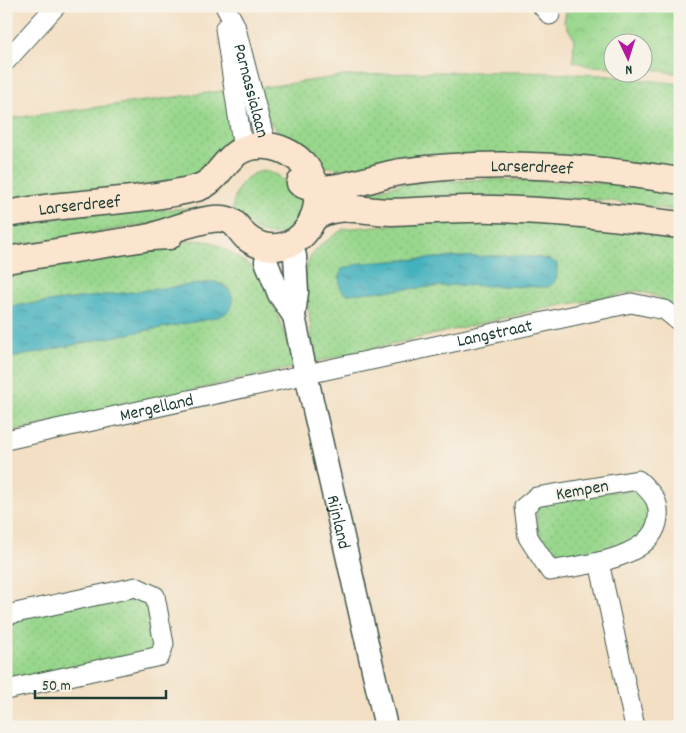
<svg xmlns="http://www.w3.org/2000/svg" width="686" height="733" font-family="Dekko,sans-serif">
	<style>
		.grass { fill: url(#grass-dots); stroke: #5c8a60; fill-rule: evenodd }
		.park { fill: url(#park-crowns); stroke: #5c8a60 }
		.water { fill: url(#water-ripples); stroke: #307779 }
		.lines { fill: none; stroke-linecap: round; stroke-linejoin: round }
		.minor-casing { stroke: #3f5549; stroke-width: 21 }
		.tertiary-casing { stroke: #3f5549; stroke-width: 25 }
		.secondary-casing { stroke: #3f5549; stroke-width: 29 }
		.minor { stroke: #fff; stroke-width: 19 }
		.tertiary { stroke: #fff; stroke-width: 22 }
		.secondary { stroke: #fbe5cf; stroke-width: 26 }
		.labels { text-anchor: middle; stroke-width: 4.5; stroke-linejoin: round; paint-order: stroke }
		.street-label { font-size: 18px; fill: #1f3d34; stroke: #f7f3e8 }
	</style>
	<defs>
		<pattern id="grass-dots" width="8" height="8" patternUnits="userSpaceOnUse" patternTransform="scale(1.25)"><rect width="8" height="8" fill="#99d78d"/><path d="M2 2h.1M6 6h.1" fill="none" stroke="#83b97a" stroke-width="1.8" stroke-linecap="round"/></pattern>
		<pattern id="park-crowns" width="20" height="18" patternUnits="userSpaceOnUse" patternTransform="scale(1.25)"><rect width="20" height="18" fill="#99d78d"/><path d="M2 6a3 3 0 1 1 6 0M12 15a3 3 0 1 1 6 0" fill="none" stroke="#83b97a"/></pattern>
		<pattern id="water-ripples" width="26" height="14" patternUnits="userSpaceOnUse" patternTransform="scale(1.25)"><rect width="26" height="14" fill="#42b1be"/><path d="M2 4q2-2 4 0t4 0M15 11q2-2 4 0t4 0" fill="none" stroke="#37919b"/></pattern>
	</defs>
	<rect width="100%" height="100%" fill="#f7f3e8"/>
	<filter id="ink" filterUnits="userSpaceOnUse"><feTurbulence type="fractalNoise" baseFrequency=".02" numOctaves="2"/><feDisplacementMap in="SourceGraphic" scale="10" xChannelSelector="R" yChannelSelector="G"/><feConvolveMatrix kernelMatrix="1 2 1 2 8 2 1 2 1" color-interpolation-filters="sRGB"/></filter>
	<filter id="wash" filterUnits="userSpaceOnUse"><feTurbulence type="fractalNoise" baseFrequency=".0096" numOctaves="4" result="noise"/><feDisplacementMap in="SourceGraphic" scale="20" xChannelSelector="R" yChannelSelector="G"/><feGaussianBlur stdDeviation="1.12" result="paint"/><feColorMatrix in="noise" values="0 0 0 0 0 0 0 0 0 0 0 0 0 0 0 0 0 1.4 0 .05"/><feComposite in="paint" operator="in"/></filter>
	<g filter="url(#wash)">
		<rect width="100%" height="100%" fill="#f3dfc3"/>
		<path class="grass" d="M431 72H520L601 75 680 84V168L427 156 342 169 323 166 290 144 270 123 257 88 344 76Z
			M230 90 232 132 225 149 203 177 6 204V119Z
			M264 171 278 175 289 186 305 198C302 220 285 243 260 232 251 228 241 217 233 210 233 191 245 173 264 171Z
			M490 179 619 184 680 195V211L604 200 485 197 326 202 402 184Z
			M212 207V214L6 247V226L85 214Z
			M442 220 580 222 680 236V313L659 297 639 291 543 309 315 362 304 272 311 256 322 244 343 229ZM453 257H532L549 259 548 287 455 285 348 294 339 279 342 269 399 260Z
			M195 240 211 242 223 248 263 274 296 367 6 433V359L111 337 210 319 230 290 224 285 215 282 6 307V268Z
			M639 490C654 517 651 516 637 543L547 567 537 522 536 506 587 493Z
			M144 588 157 646 154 652 6 684V618Z"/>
		<path class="park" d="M567 6H680V74L644 68V42H614L613 67 589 66 573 61 574 38 564 22Z"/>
		<path class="water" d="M453 257C479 257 537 252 557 263 557 275 558 282 548 287L455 285 348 294C337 290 339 278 342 269L362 263Z
			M215 282C229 286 241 301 226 313 222 316 215 317 210 319L111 337 6 359V307Z"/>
	</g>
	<g filter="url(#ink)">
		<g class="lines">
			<defs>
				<g id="minor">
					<path id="s1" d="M225 6 235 25 264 137 270 146"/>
					<path d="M542 6 550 15"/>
					<path d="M225 28 242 143 241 151"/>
					<path d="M6 61 56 6"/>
					<path id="s2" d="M6 440C215 394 423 347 631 303L665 310 680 322"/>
					<path d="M638 480C652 493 662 502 657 523 648 560 581 565 550 571L528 537 524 507 536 497Z"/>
					<path d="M599 562 635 727"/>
					<path d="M6 615 136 587 155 596 164 644 160 656 6 690"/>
				</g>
				<g id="tertiary">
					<path id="s3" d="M295 256 297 292 294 316 306 374 386 727"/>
					<path d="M266 261 279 294 294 316"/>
				</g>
				<g id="secondary">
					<path id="s4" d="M300 183C322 199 374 176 400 172 493 159 587 166 680 181"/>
					<path id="s5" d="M6 214C25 211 44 208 62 206 107 201 153 199 197 188 222 181 225 148 257 146 298 143 330 182 312 221 307 231 299 240 289 244 274 250 258 247 246 237 238 229 236 221 224 219 207 216 168 231 151 237"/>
					<path d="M313 218C339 201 363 212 391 212 425 211 460 208 494 209 556 210 618 217 680 225"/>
					<path d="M6 260 151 237 169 236"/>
				</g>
			</defs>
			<use href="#minor" class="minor-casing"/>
			<use href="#tertiary" class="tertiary-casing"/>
			<use href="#secondary" class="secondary-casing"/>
			<use href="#minor" class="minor"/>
			<use href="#tertiary" class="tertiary"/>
			<use href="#secondary" class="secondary"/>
		</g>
	</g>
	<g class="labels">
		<g class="street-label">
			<text dy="6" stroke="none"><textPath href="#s1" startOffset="89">Parnassialaan</textPath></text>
			<text dy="6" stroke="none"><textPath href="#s4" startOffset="235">Larserdreef</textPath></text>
			<text dy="6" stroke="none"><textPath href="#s5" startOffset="74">Larserdreef</textPath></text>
			<text dy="6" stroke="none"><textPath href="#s2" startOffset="500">Langstraat</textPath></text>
			<text dy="6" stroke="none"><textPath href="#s2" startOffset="154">Mergelland</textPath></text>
			<text transform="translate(582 489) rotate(-10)" y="6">Kempen</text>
			<text dy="6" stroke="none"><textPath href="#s3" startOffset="271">Rijnland</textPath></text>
		</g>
	</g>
	<rect width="686" height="733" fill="none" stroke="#f7f3e8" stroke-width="25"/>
	<g transform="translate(628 58) rotate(176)"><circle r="24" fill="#f7f3e8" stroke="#a1aaa0"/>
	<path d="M0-4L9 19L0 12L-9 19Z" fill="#b5179e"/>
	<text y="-8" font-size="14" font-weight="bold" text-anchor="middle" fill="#1f3d34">N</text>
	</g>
	<path d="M35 690v8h131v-8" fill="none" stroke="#1f3d34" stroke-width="2.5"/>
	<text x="42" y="690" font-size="15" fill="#1f3d34" stroke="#f7f3e8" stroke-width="4" paint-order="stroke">50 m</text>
</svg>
